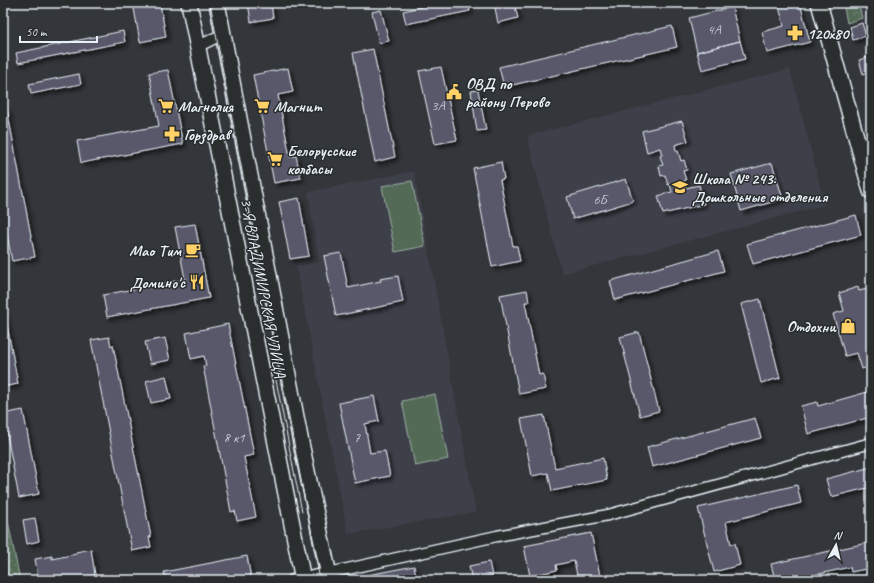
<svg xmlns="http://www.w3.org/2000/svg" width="874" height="583" font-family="Caveat,sans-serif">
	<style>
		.built { fill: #3e4049 }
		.green { fill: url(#green-dots); stroke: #9eaea7 }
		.forest { fill: url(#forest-crowns); stroke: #9eaea7 }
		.pitch { fill: #536a56; stroke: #9eaea7 }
		.building { fill: #59596b; stroke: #e8f1f8; filter: url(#shadow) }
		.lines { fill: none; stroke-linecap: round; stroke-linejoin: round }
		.street-casing { stroke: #e8f1f8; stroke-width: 13 }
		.secondary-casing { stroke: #e8f1f8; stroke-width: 18 }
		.street { stroke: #2a2d2e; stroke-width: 10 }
		.secondary { stroke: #2a2d2e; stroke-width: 15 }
		.tram { stroke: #e8f1f8; stroke-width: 1 }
		.labels { text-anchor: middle; stroke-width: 3; stroke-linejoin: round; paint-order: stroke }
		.number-label { font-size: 14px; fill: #c4cbd5 }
		.poi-label { font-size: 16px; font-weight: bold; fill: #e8f1f8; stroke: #2a2d2e; text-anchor: start }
		.street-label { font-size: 16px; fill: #e8f1f8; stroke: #2a2d2e }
	</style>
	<defs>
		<pattern id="green-dots" width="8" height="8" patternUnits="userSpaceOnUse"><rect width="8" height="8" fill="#536a56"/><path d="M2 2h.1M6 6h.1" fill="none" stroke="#6c806f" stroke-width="1.8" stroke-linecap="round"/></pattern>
		<pattern id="forest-crowns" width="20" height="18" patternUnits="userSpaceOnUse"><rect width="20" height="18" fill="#536a56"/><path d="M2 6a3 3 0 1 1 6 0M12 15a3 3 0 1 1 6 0" fill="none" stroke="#6c806f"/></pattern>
		<filter id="shadow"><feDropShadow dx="3" dy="3" stdDeviation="2" flood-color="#0009"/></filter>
	</defs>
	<rect width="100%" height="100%" fill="#33363a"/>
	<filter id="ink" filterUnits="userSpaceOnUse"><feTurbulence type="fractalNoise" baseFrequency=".025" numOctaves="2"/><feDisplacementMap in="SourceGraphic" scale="8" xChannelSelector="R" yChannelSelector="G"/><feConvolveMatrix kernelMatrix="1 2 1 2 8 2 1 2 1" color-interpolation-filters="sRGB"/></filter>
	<g filter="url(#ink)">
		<path class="built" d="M857 3H871V55L862 23Z
			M790 69 825 205 562 274 527 136Z
			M414 171 476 512 348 534 296 266 319 262 308 192Z"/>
		<path class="green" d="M3 497 20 580H3Z"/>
		<path class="forest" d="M843 3H858L862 18 847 23Z"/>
		<path class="pitch" d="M412 181 425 246 395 252 382 186Z
			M435 394 448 459 415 466 402 401Z"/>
		<path class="building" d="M133 3H160L166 37 140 42Z
			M248 3H271L273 18 251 22Z
			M439 3H468L470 11 406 24 403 11Z
			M494 3H514L518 18 498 23Z
			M778 3H800L810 42 767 53 762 32 784 26Z
			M732 7 740 41 697 52 689 18Z
			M381 10 389 41 379 43 372 12Z
			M862 23 866 36 853 40 850 27Z
			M672 26 677 47 504 87 499 67Z
			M123 31 125 42 18 63 16 53Z
			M740 41 745 59 702 70 697 52Z
			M373 49 395 157 375 162 353 53Z
			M871 56V72L863 74 859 60Z
			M441 67 457 140 435 144 419 71Z
			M288 68 293 92 278 95 290 157 296 156 301 178 274 183 253 75Z
			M168 70 183 144 81 163 77 141 159 126 149 73Z
			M79 74 81 84 31 94 29 84Z
			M478 90 486 130 477 131 471 91Z
			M7 109 35 257 12 261 3 214V110Z
			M682 121 688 141 675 145 676 151H678L681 161 684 160 687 170 683 171 686 180 684 181 686 188 699 185 704 204 663 214 658 196 672 192 670 184 668 185 665 175 661 176 659 166 663 165 660 156 662 155 660 148 647 152 642 131Z
			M501 162 504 179 500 180 513 246H517L520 261 492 267 473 168Z
			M772 163 783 199 741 211 731 174Z
			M626 179 633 201 573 219 567 197Z
			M299 198 309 256 290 259 279 202Z
			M856 215 861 235 753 264 747 244Z
			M195 224 209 298 107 317 103 295 185 279 175 227Z
			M718 251 724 271 615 300 610 281Z
			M341 253 348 288 381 281 380 279 398 276 403 302 336 316 324 256Z
			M858 287 859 291 871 288V366L862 369 857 353 845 356 833 314 844 311 839 293Z
			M527 290 529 302H525L539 375 543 374 546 389 519 394 500 295Z
			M760 299 780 378 761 383 741 304Z
			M3 304 18 384 3 387Z
			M228 324 254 455 244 457 256 517 237 521 235 511 231 512 229 501 203 366H206L204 356 191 359 186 333Z
			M639 332 659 411 640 416 620 337Z
			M109 337 111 346 113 345 151 537H149L151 547 132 551 91 340Z
			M165 338 170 360 150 364 145 342Z
			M166 376 171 399 151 403 146 381Z
			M871 391V417L808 434 801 406 817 402 818 406Z
			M374 396 379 421 365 424 370 453 385 451 390 476 355 483 339 403Z
			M23 410 39 494 19 498 3 414Z
			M544 415 555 468 603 458 607 480 552 491 548 473 532 476 521 419Z
			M755 418 761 438 652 467 647 447Z
			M871 467V487L831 497 826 479Z
			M797 485 801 503 726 522 731 544 735 543 740 565 714 572 698 508Z
			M35 518 39 541 27 544 23 520Z
			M591 533 601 580H578L574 561 556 565 557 570 530 576 524 546Z
			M871 542V568L851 572 850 567 802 578 803 580H775L771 564Z
			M91 549 95 575 69 580H39L35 559 52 556V559L76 554V552Z
			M247 556 251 578 242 580H166L164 572Z
			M489 562 493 580H472L469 566Z
			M414 566 417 580H347V579Z"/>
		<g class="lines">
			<defs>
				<path id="street" d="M199 46 223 34
					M293 580 329 573 497 536 608 515 871 443"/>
				<path id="secondary" d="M189 3 303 580
					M217 3 301 443 330 580
					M819 3 871 191"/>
			</defs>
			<use href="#street" class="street-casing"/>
			<use href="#secondary" class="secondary-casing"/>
			<use href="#street" class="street"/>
			<use href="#secondary" class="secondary"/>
			<path class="tram" d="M210 3 320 580
				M276 380 302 512"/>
		</g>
	</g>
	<defs>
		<symbol id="pharmacy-bare" viewBox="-9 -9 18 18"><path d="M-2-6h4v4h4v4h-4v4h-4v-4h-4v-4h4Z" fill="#ffd166" stroke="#2a2d2e" stroke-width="2.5" paint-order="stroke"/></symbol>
		<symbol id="civic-bare" viewBox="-9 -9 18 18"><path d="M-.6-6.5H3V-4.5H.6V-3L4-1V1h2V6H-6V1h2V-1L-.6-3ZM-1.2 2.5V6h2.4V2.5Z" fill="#ffd166" stroke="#2a2d2e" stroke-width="2.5" paint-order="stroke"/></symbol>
		<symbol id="supermarket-bare" viewBox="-9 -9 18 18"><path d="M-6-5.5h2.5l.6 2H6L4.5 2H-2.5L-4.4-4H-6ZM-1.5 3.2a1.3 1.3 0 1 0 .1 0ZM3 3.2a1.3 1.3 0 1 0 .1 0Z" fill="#ffd166" stroke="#2a2d2e" stroke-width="2.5" paint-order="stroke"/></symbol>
		<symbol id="school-bare" viewBox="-9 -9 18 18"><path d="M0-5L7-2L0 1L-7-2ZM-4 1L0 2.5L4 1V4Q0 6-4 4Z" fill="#ffd166" stroke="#2a2d2e" stroke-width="2.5" paint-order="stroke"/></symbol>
		<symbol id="cafe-bare" viewBox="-9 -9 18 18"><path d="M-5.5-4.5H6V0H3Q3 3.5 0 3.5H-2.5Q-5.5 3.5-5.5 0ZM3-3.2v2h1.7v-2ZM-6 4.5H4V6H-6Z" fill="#ffd166" stroke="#2a2d2e" stroke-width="2.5" paint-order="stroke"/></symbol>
		<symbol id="restaurant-bare" viewBox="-9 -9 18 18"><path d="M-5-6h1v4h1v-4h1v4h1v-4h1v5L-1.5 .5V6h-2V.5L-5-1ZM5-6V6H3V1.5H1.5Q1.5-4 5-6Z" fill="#ffd166" stroke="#2a2d2e" stroke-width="2.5" paint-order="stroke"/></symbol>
		<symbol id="shop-bare" viewBox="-9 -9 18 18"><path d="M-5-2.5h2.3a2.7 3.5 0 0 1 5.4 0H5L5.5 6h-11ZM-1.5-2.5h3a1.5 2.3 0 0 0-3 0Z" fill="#ffd166" stroke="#2a2d2e" stroke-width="2.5" paint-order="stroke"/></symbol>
	</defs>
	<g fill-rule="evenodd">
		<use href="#pharmacy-bare" x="784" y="22" width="22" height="22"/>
		<use href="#civic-bare" x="443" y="81" width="22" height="22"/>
		<use href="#supermarket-bare" x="155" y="95" width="22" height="22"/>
		<use href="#supermarket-bare" x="251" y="95" width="22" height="22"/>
		<use href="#pharmacy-bare" x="161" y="123" width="22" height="22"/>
		<use href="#supermarket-bare" x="264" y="148" width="22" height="22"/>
		<use href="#school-bare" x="669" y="176" width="22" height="22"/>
		<use href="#cafe-bare" x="182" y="239" width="22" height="22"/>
		<use href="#restaurant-bare" x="186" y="271" width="22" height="22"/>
		<use href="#shop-bare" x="837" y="315" width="22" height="22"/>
	</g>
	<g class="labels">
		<g class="number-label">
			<text x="714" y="34">4А</text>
			<text x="438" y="110">3А</text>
			<text x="600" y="204">6Б</text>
			<text x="234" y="442">8 к1</text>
			<text x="357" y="442">7</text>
		</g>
		<g class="poi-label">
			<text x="807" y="39">120x80</text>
			<text x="466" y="89">ОВД по<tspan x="466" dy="18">району Перово</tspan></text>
			<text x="178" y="112">Магнолия</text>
			<text x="274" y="112">Магнит</text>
			<text x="184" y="140">Горздрав</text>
			<text x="287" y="156">Белорусские<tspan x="287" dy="18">колбасы</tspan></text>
			<text x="692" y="184">Школа № 243.<tspan x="692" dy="18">Дошкольные отделения</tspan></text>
			<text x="181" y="256" text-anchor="end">Мао Тим</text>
			<text x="185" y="288" text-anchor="end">Домино'c</text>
			<text x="836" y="332" text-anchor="end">Отдохни</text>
		</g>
		<g class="street-label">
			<text transform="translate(264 288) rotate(79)" y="6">3-Я ВЛАДИМИРСКАЯ УЛИЦА</text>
		</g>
	</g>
	<rect width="874" height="583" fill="none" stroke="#2a2d2e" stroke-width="16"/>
	<rect x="8" y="8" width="858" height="567" fill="none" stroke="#e8f1f8" stroke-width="1.5" filter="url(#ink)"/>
	<g transform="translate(836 545) rotate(8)" stroke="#2a2d2e" stroke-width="3" paint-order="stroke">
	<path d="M0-3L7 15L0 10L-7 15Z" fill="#e8f1f8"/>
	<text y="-6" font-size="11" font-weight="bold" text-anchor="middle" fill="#e8f1f8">N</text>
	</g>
	<path d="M20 36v6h77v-6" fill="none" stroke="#e8f1f8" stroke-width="2"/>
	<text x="26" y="36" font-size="12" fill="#e8f1f8" stroke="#2a2d2e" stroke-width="3" paint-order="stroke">50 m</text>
</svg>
